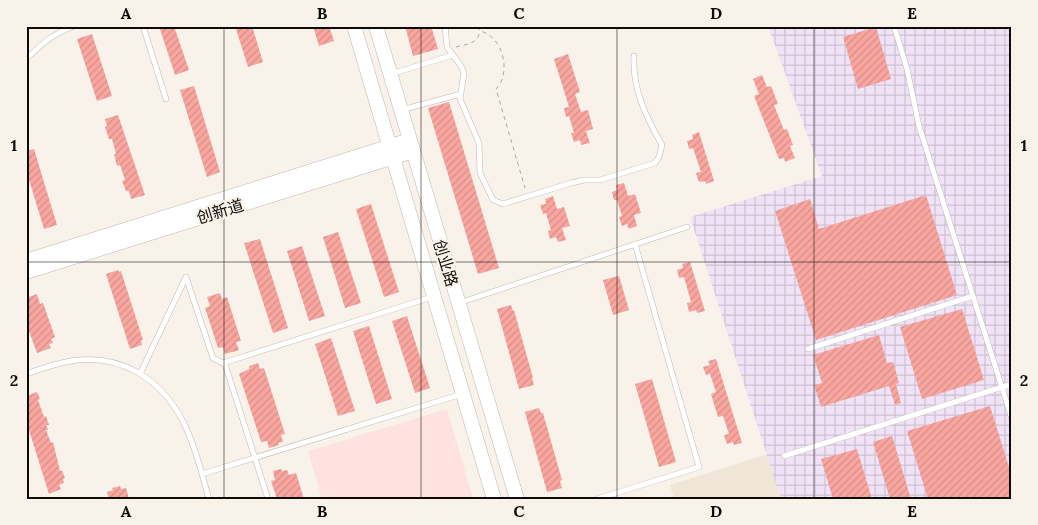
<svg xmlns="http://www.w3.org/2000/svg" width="1038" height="525" font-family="Lora,'Noto Sans SC',serif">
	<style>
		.built { fill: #f0e6d8 }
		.industrial { fill: url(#industrial-grid) }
		.education { fill: #fde2df }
		.building { fill: url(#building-hatch) }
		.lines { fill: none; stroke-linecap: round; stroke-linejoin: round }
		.lane-casing { stroke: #beb9b1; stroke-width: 6 }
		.secondary-casing { stroke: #beb9b1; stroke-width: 15 }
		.path { stroke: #aba6a0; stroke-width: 1; stroke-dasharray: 4 4; stroke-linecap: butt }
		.lane { stroke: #fff; stroke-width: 5 }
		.secondary { stroke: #fff; stroke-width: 14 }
		.grid { fill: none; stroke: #0e0c09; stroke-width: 1; stroke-opacity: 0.55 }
		.labels { text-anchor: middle; stroke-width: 4.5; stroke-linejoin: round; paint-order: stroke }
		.street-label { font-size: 16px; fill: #0e0c09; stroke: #f8f2ea }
		.neatline { fill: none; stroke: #0e0c09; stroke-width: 2 }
		.grid-label { font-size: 16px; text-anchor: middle; font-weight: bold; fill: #0e0c09 }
	</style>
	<defs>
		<pattern id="industrial-grid" width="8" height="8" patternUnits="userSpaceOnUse" patternTransform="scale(1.25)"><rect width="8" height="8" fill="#f1e3f7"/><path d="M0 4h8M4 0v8" fill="none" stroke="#cdc2d2"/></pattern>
		<pattern id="building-hatch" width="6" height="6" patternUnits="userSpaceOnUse" patternTransform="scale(1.25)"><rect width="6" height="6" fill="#faa6a0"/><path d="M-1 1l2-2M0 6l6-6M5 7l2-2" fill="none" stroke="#d58e88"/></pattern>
	</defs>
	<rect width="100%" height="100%" fill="#f8f2ea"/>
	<path class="built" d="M768 454 781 499H674L670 485Z"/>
	<path class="industrial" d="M768 26H1012V499H781L690 217 822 176Z"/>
	<path class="education" d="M447 409 473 499H322L308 451Z"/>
	<path class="building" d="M159 26H174L189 70 175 75Z
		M235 26H252L263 62 248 67Z
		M313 26H329L334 41 319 46Z
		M405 26H431L438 49 413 56Z
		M876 27 891 79 858 89 843 37Z
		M92 34 112 96 97 101 77 39Z
		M568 54 580 92 575 94 581 112 588 110 593 129 586 131 590 143 581 145 580 140 574 142 571 133H574L569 116 566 117 564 108 569 107 554 59Z
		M762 75 767 87 771 86 778 104 774 105 784 130 787 129 793 145 790 146 795 158 785 162 784 158 779 159 754 96 759 94 753 79Z
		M194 86 220 172 207 177 180 90Z
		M449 102 499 268 478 274 428 108Z
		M118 115 145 195 131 199 129 191H126L122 181 125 180 120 165 117 166 114 154H116L112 139H109L105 127 107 126 105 119Z
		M699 132 714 181 706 184 705 181 699 182 696 173 701 172 693 148 689 149 687 141 693 139 692 135Z
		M34 149 57 225 44 229 26 170V151Z
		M624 183 628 196 635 194 641 213 634 215 637 226 629 229 627 224 622 226 619 217 622 216 617 200H614L612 192 617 190 616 185Z
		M926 195 957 295 816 340 775 211 810 199 819 229Z
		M553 196 557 209 564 207 570 226 562 228 566 240 558 242 556 237 550 239 548 231 551 230 546 213 543 214 540 205 546 204 545 199Z
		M371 204 399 292 384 297 356 209Z
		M338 232 361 303 345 308 323 237Z
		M260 239 288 328 273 333 244 243Z
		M302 246 325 316 309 321 287 251Z
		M690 262 705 311 697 313 696 310 689 312 687 303 691 302 684 277 679 278 677 270 683 268 682 264Z
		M118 270 119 272 121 271 143 340H141L142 345 130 349 106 274Z
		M619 276 629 310 613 315 603 280Z
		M220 293 222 299 227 297 241 341 236 342 239 350 225 354 223 347 218 348 205 308 210 306 207 297Z
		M37 294 40 304 43 303 55 337 51 339 53 343 49 344 51 348 37 353 26 323V298Z
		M511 305 513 311 514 310 533 378H532L534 385 519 389 497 309Z
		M962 309 984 380 922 399 900 327Z
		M407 316 430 388 415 393 392 321Z
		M369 326 392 399 376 404 353 331Z
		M879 335 887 363 893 362 899 383 896 384 901 403 895 405 889 386 821 407 814 385 822 383 813 355Z
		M331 338 355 411 338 416 315 344Z
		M716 359 742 443 734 445 733 442 727 444 724 435 729 434 723 416 718 417 711 394 716 392 710 374 706 375 703 367 710 365 708 361Z
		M258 363 260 369 264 368 285 434 281 435 283 442 278 443 279 445 269 448 267 441 261 442 239 374 249 369V366Z
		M652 379 676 462 659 467 635 384Z
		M37 392 40 399 38 400 44 417 46 416 49 425H46L48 430H46L51 443 53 442 60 471H62L65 478 63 479 64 483 59 485 61 489 49 494 28 427 26 428V396Z
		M990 406 1012 477V499H928L907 431Z
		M539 408 541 413H543L562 480 560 481 562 488 547 492 525 412Z
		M892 436 911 499H890L873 442Z
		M857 449 872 499H833L821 459Z
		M281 469 282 471 287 470 289 475 296 473 304 499H277L271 481 275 480 273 471Z
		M120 486 121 489 126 488 129 499H109L107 492 113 490 112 488Z"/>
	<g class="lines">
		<defs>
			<path id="lane" d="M143 26 166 99
				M445 26 447 47 461 66 464 73 460 99 479 143 480 173 493 200 503 204 571 183 584 180H600L655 163 659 157 662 145C646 117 632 88 634 56
				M894 26 907 69 919 126 1012 419
				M26 59C43 43 51 35 74 26
				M391 74 453 55
				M401 110 461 94
				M186 277 213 358 225 364 268 499
				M459 303 687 227
				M808 349 973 296
				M223 363 432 297
				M26 374C43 368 60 362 78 360 100 358 119 362 137 372 185 399 195 450 209 499
				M140 374 186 277
				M784 456 1012 384
				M202 474 462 394
				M597 499 699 467 635 244"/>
			<path id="secondary" d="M354 26 494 499
				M376 26 517 499
				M26 261 410 140
				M26 272 413 151"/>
		</defs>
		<use href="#lane" class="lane-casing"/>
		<use href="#secondary" class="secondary-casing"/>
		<path class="path" d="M478 26 480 31C503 36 512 73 496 89L525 188
			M456 47C467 44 477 44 480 32"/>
		<use href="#lane" class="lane"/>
		<use href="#secondary" class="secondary"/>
	</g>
	<path class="grid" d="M224 26V499M421 26V499M617 26V499M814 26V499M26 262H1012"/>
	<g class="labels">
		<g class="street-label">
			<text transform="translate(220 211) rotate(-17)" y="6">创新道</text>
			<text transform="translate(446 263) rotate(73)" y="6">创业路</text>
		</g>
	</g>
	<rect width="1038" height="525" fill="none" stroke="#f8f2ea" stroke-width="55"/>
	<rect x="28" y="28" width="982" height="470" class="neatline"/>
	<g class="grid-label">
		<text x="126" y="19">A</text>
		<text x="322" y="19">B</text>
		<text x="519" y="19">C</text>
		<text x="716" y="19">D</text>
		<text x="912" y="19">E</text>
		<text x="14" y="151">1</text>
		<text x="1024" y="151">1</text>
		<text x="14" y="386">2</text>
		<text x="1024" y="386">2</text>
		<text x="126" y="517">A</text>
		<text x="322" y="517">B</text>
		<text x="519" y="517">C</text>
		<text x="716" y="517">D</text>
		<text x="912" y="517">E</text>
	</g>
</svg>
